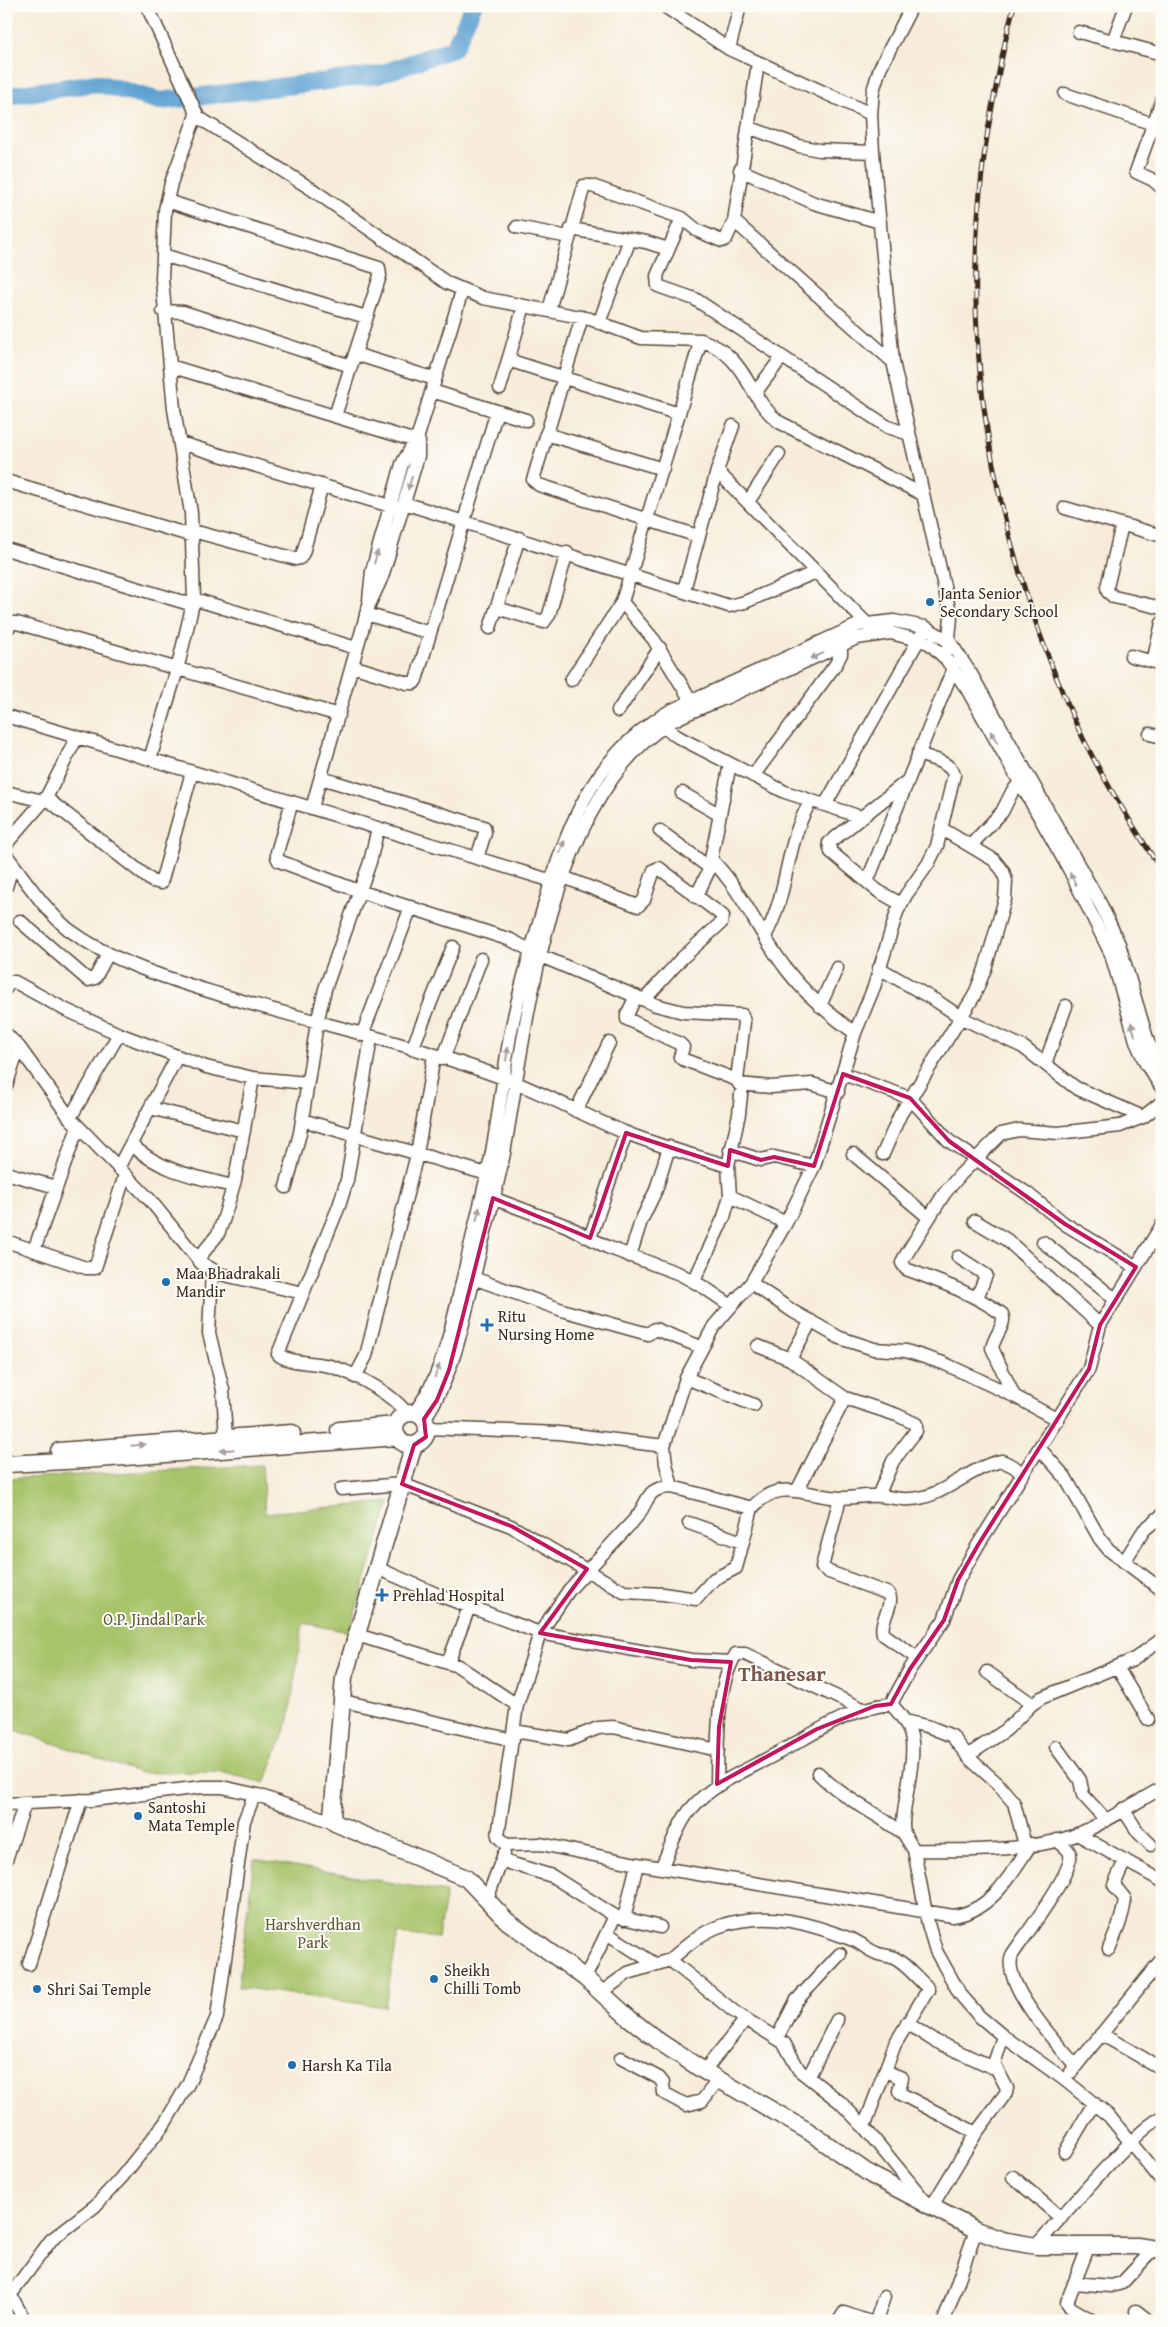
<svg xmlns="http://www.w3.org/2000/svg" width="1168" height="2327" font-family="'Gentium Book Plus',serif">
	<style>
		.green { fill: #a7c46b; stroke: #717744 }
		.lines { fill: none; stroke-linecap: round; stroke-linejoin: round }
		.river { stroke: #5da1d2; stroke-width: 18 }
		.minor-casing { stroke: #57473a; stroke-width: 15 }
		.major-casing { stroke: #57473a; stroke-width: 19 }
		.minor { stroke: #fff; stroke-width: 12 }
		.major { stroke: #fff; stroke-width: 16 }
		.rail-casing { stroke: #3b2a1e; stroke-width: 5 }
		.rail { stroke: #fdfcf7; stroke-width: 3; stroke-dasharray: 9; stroke-linecap: butt }
		.oneway { fill: #a79f9a }
		.marked { fill: none; stroke: #c2185b; stroke-width: 4; stroke-linejoin: round }
		.poi-dot { fill: #1f6fb2; stroke: #fdfcf7; stroke-width: 2 }
		.labels { text-anchor: middle; stroke-width: 4; stroke-linejoin: round; paint-order: stroke }
		.poi-label { font-size: 16px; fill: #3b2a1e; stroke: #fdfcf7; text-anchor: start }
		.park-label { font-size: 16px; fill: #5b5835; stroke: #fdfcf7 }
		.district-label { font-size: 21px; font-weight: bold; fill: #79574b; stroke: #fdfcf7 }
	</style>
	<rect width="100%" height="100%" fill="#fdfcf7"/>
	<filter id="ink" filterUnits="userSpaceOnUse"><feTurbulence type="fractalNoise" baseFrequency=".02" numOctaves="2"/><feDisplacementMap in="SourceGraphic" scale="10" xChannelSelector="R" yChannelSelector="G"/><feConvolveMatrix kernelMatrix="1 2 1 2 8 2 1 2 1" color-interpolation-filters="sRGB"/></filter>
	<filter id="wash" filterUnits="userSpaceOnUse"><feTurbulence type="fractalNoise" baseFrequency=".0096" numOctaves="4" result="noise"/><feDisplacementMap in="SourceGraphic" scale="20" xChannelSelector="R" yChannelSelector="G"/><feGaussianBlur stdDeviation="1.12" result="paint"/><feColorMatrix in="noise" values="0 0 0 0 0 0 0 0 0 0 0 0 0 0 0 0 0 1.4 0 .05"/><feComposite in="paint" operator="in"/></filter>
	<g filter="url(#wash)">
		<rect width="100%" height="100%" fill="#f7ecd9"/>
		<path class="green" d="M262 1465 265 1513 390 1502 349 1632 303 1623 289 1719 265 1783 221 1772 141 1773 6 1727V1479Z
			M254 1859 446 1892 438 1938 398 1934 385 2007 238 1987Z"/>
		<g class="lines">
			<path class="river" d="M6 96 97 83 160 101 378 75 454 48 473 6"/>
		</g>
	</g>
	<g filter="url(#ink)">
		<g class="lines">
			<defs>
				<path id="minor" d="M147 6 198 117 313 190 447 283 483 298 590 319 641 338 701 340C749 357 745 395 779 422L922 494
					M664 6 729 49 871 114
					M912 6 880 68 873 91 871 114 873 152 893 362 951 617 948 649
					M1079 32 1162 54
					M1113 41 1126 6
					M729 49 740 6
					M758 63 734 221 893 362
					M1065 94 1162 127
					M1162 100 1136 172 1153 180 1162 188
					M748 127 799 146 819 150 873 152
					M740 170 814 203 880 222
					M167 201 379 268 380 276 335 416
					M682 218 657 276 658 286 695 299 888 427 909 434
					M517 227 569 237
					M571 229 646 242 668 249
					M163 255 366 317
					M549 310 584 186H592L682 218 698 231 722 241 726 239 734 221
					M163 311 183 312 351 366
					M582 317 533 480 539 485 698 536
					M599 323 630 239
					M355 354 435 379
					M508 360 679 414
					M170 366 419 442
					M500 388 524 306
					M432 391 526 420
					M755 393 782 357
					M546 434 663 469
					M180 443 397 508
					M717 471 870 627
					M6 481 193 536
					M748 502 779 454
					M404 503 729 606 745 602 816 572
					M1065 508 1162 536
					M1122 525 1107 587 1108 592 1114 597 1162 608
					M193 531 296 559 300 558 303 553 322 485
					M6 549 193 605
					M684 590 717 471 733 426
					M194 599 356 648
					M369 600 372 571 402 464 418 436 462 291
					M497 608 544 622 549 615 567 552
					M366 614 430 633
					M490 628 519 538
					M6 630 12 623H17L339 715
					M1131 656 1162 664
					M1153 662 1162 623
					M352 666 407 683H414L416 680 497 411
					M571 680 622 602
					M695 707 654 640 622 602 701 340
					M618 711 660 648
					M6 716 77 737
					M658 723 678 737 785 792 861 817
					M1150 734 1162 737
					M918 754C929 758 951 762 954 775L937 846 928 864 906 895 897 912 874 987 855 1033 814 1166 786 1223 751 1283 714 1326 686 1378 664 1446 666 1464 672 1487C644 1488 651 1500 635 1519L569 1590 540 1633 517 1705 498 1836 506 1845 541 1844 637 1864 953 1916C992 1911 1011 1874 1031 1844
					M150 759 177 670 194 599 191 513 174 409 162 279 165 210 171 183 196 115
					M730 764 711 859C745 894 758 933 787 970 806 995 830 1015 855 1033
					M753 776 836 664 841 654V640
					M321 778 484 827 485 833 477 858
					M6 792 43 801
					M682 793 720 815
					M46 798 152 881 161 883 192 772
					M292 802 277 852V857L279 861 359 891 511 940 541 956 656 1005 683 1012 742 1015 744 1022 737 1080 739 1084 771 1087 812 1084 838 1092
					M825 805 923 632
					M312 808 369 605 382 577 418 456V436
					M660 831 710 868
					M6 844 46 798 77 737 559 883
					M971 845 1002 812 1012 792 1025 777
					M6 855C25 879 44 909 68 929 112 962 166 978 218 994 313 1023 411 1043 503 1078 545 1093 584 1116 624 1132 658 1146 693 1155 728 1166
					M563 877 638 906 644 900 654 870 659 868 723 916 721 923 681 959 644 1000
					M867 882 955 664
					M6 887 13 864
					M696 897 710 868 711 859
					M901 904 878 891 831 852 829 843 906 782
					M20 921 88 980 95 978 108 954
					M765 936C789 894 785 841 811 801
					M879 968 938 1002 962 1018 1023 1047 1076 1088 1143 1117
					M6 988 9 982H15L64 1009 119 1034 206 1067 253 1078 307 1083
					M636 996 627 1015V1019L680 1044 683 1047 680 1057 682 1059 737 1080
					M820 1006 837 968
					M6 1034 19 1047 70 1118 150 1200 201 1263 220 1274 303 1293
					M362 1035 411 907
					M371 1038 347 1180 339 1206 278 1354C287 1364 320 1362 333 1367 356 1374 394 1395 407 1414
					M412 1049 453 947
					M443 1059 481 959
					M1045 1064 1066 1006
					M843 1074 910 1098 949 1141 1028 1194 1065 1224 1136 1267
					M6 1086 19 1047
					M150 1108 244 1131
					M576 1111 609 1043
					M70 1118 119 1034
					M302 1120 487 1174
					M131 1144C159 1171 196 1177 233 1186
					M730 1150 761 1160 774 1157 814 1166
					M853 1154 928 1217
					M883 1154 900 1115 974 996 985 969 1005 899 1006 881 1003 871 994 860 942 829
					M118 1168 177 1057
					M6 1173 56 1187
					M286 1187 300 1133 317 1023 325 989 370 862 378 828
					M487 1196 567 1226 607 1247 680 1274 705 1288 730 1305
					M730 1196 786 1223
					M975 1221 1007 1240 1100 1325
					M1162 1225 1100 1325 1089 1369 978 1545 958 1580 944 1620 910 1669 891 1704C899 1713 906 1721 910 1733 918 1753 903 1801 903 1825L904 1834 914 1850 928 1924 936 1951 960 1994 979 2016 1003 2036 1065 2080 1109 2116 1162 2181
					M590 1238 626 1133
					M6 1241 86 1268H95L125 1175
					M1043 1242 1115 1299
					M34 1250 78 1127
					M630 1256 641 1221 656 1190 669 1147
					M958 1257 986 1275 977 1298
					M198 1259 218 1234 223 1221 235 1180 253 1078
					M212 1271 209 1333 223 1390 226 1438
					M465 1275 565 1311 648 1334 655 1329 701 1347
					M694 1281 724 1217 730 1196 728 1166 739 1114 742 1085
					M751 1283 794 1312 840 1338 874 1349 906 1351 943 1363 1014 1396 1058 1420
					M758 1346 790 1359 845 1398 897 1415 916 1424V1431L893 1461 878 1496
					M790 1359 811 1321
					M355 1377 366 1356 417 1154 434 1056
					M686 1378 754 1405
					M1014 1396 992 1348C994 1336 1007 1324 1002 1314 973 1293 940 1282 906 1269L902 1263 904 1258 944 1194 961 1174 1001 1134 1019 1130 1058 1133 1120 1126 1143 1117 1162 1102
					M414 1413C445 1374 453 1318 465 1270 473 1232 483 1195 491 1157 499 1117 503 1076 510 1036 518 994 530 953 542 913 566 829 590 758 670 711L858 625 894 621 925 627 950 642 971 674 1101 905 1119 944 1148 1042 1162 1068
					M424 1419C457 1372 467 1303 481 1247 489 1216 498 1184 504 1153 527 1023 548 807 664 726 682 714 706 706 725 698 769 678 813 658 857 638L891 633 929 643 946 659 967 689 1069 869 1111 954 1137 1044 1146 1064 1162 1088
					M427 1428 559 1433 664 1446
					M1040 1449 1065 1477 1100 1539 1109 1550 1162 1590
					M672 1487 752 1508C780 1476 807 1497 841 1498 854 1498 867 1495 880 1496 890 1497 900 1500 910 1499 944 1498 969 1467 1002 1461L1013 1466 1023 1474
					M341 1489 402 1484 511 1526 624 1592 663 1594 696 1599 714 1579 736 1568 752 1508
					M798 1489 845 1398
					M840 1498 822 1567 829 1572 889 1594C894 1607 879 1620 883 1634L917 1658
					M689 1523 742 1542
					M1124 1562 1144 1530 1162 1515
					M377 1568 441 1596 540 1633 691 1660 731 1662
					M357 1635 458 1666 517 1705
					M448 1663 469 1607
					M1117 1667 1148 1719
					M987 1672 1032 1704
					M343 1701 513 1740
					M905 1721 930 1727 952 1736 970 1759 997 1783 1014 1803 1025 1845
					M514 1731 569 1740 598 1728 613 1727 718 1750
					M1056 1747 1080 1780 1083 1795 1105 1819
					M967 1756 1006 1730 1032 1704 1041 1698 1133 1660 1162 1639
					M818 1773C844 1799 875 1812 904 1834
					M717 1784C718 1744 715 1689 736 1654H745L865 1710
					M6 1804 92 1800 203 1787H222L258 1795
					M1123 1809 1138 1832 1151 1845
					M1077 1834 1162 1881
					M1057 1840C1061 1844 1069 1849 1070 1854 1074 1872 1023 1938 1012 1955 1001 1983 1057 2044 1076 2066
					M914 1850C957 1851 1038 1851 1078 1834 1107 1822 1134 1803 1162 1788
					M6 1860 25 1803
					M503 1861 552 1876 615 1916 660 1927
					M661 1868C670 1849 677 1826 690 1810 715 1781 744 1772 776 1754 813 1735 848 1708 891 1704
					M487 1899 504 1854
					M624 1919 637 1864
					M608 1934 655 1964
					M1109 1949C1116 1933 1123 1917 1125 1899L1114 1885 1125 1860
					M670 1960C685 1947 700 1933 720 1926 767 1910 809 1923 853 1940 861 1943 868 1950 876 1953 882 1956 889 1955 894 1958 906 1964 916 1977 926 1986L928 1990 895 2044 864 2127
					M29 1964 81 1800
					M585 1978 615 1916
					M602 1992 628 1973 670 1960 736 2013 784 2043 799 2070 840 2102 864 2127 925 2201
					M907 2023 933 2040 994 2068
					M1101 2034 1162 2069
					M777 2038 796 2001 840 1954
					M621 2058 659 2078 663 2083 664 2093 686 2105 702 2101 719 2079
					M704 2071 746 2019
					M885 2071 902 2078 899 2091 901 2094 976 2133
					M1071 2072 1162 1959
					M809 2076 837 2020
					M1065 2152 1094 2103
					M1013 2177 1061 2218
					M932 2206 976 2133 1006 2093 1007 2088 994 2064 1003 2036
					M1089 2245 1067 2302 1071 2308 1093 2321
					M1036 2246C1056 2223 1141 2123 1162 2118
					M1074 2283 1111 2286 1122 2283 1154 2249
					M11 2296 25 2321
					M6 2301 51 2240 95 2206 121 2178 165 2123 188 2084 217 2017 244 1821 252 1801 258 1795 335 1823
					M1136 2311 1149 2321
					M839 2321 844 2313 867 2321
					M876 2321 884 2297
					M944 2321 976 2230"/>
				<path id="major" d="M395 1429a16 16 0 1 1 32 0a16 16 0 1 1-32 0Z
					M339 1430 396 1425
					M414 1445 344 1677 332 1816 335 1823 466 1878 507 1921 585 1978 629 2018 660 2042 704 2071 808 2131 871 2175 976 2230 1002 2240 1036 2246H1137L1162 2250
					M59 1451 292 1433
					M6 1464 84 1460 398 1437"/>
			</defs>
			<use href="#minor" class="minor-casing"/>
			<use href="#major" class="major-casing"/>
			<use href="#minor" class="minor"/>
			<use href="#major" class="major"/>
			<defs>
				<path id="rail" d="M1014 6C1007 31 1002 56 997 82 950 302 983 512 1073 717 1097 771 1130 821 1162 871"/>
			</defs>
			<use href="#rail" class="rail-casing"/>
			<use href="#rail" class="rail"/>
		</g>
		<defs><path id="oneway-solid" d="M-6-.8H1V-3.2L6.5 0L1 3.2V.8H-6Z" transform="scale(1.25)"/></defs>
		<g class="oneway">
			<use href="#oneway-solid" transform="translate(410 483) rotate(107)"/>
			<use href="#oneway-solid" transform="translate(376 557) rotate(-74)"/>
			<use href="#oneway-solid" transform="translate(817 656) rotate(156)"/>
			<use href="#oneway-solid" transform="translate(994 737) rotate(-120)"/>
			<use href="#oneway-solid" transform="translate(562 847) rotate(-69)"/>
			<use href="#oneway-solid" transform="translate(1073 879) rotate(-117)"/>
			<use href="#oneway-solid" transform="translate(1133 1029) rotate(-107)"/>
			<use href="#oneway-solid" transform="translate(507 1054) rotate(-81)"/>
			<use href="#oneway-solid" transform="translate(478 1214) rotate(-77)"/>
			<use href="#oneway-solid" transform="translate(437 1371) rotate(-69)"/>
			<use href="#oneway-solid" transform="translate(138 1445) rotate(-5)"/>
			<use href="#oneway-solid" transform="translate(227 1450) rotate(175)"/>
		</g>
	</g>
	<path class="marked" d="M843 1074 910 1098 949 1141 1065 1224 1136 1267 1100 1325 1089 1369 978 1545 958 1580 944 1620 910 1669 891 1704 875 1706 817 1729 717 1784 719 1727 731 1662 691 1660 540 1633 587 1569 511 1526 402 1484 414 1445 426 1437 424 1419 437 1400 449 1370 493 1198 590 1238 626 1133 728 1166 730 1150 761 1160 774 1157 814 1166Z"/>
	<g class="poi-dot">
		<circle cx="930" cy="602" r="5"/>
		<circle cx="166" cy="1282" r="5"/>
		<path d="M484.5 1317.5h5v5h5v5h-5v5h-5v-5h-5v-5h5z"/>
		<path d="M379.5 1587.5h5v5h5v5h-5v5h-5v-5h-5v-5h5z"/>
		<circle cx="138" cy="1816" r="5"/>
		<circle cx="434" cy="1979" r="5"/>
		<circle cx="37" cy="1989" r="5"/>
		<circle cx="292" cy="2065" r="5"/>
	</g>
	<g class="labels">
		<g class="poi-label">
			<text x="940" y="599">Janta Senior<tspan x="940" dy="18">Secondary School</tspan></text>
			<text x="176" y="1279">Maa Bhadrakali<tspan x="176" dy="18">Mandir</tspan></text>
			<text x="498" y="1322">Ritu<tspan x="498" dy="18">Nursing Home</tspan></text>
			<text x="393" y="1601">Prehlad Hospital</text>
			<text x="148" y="1813">Santoshi<tspan x="148" dy="18">Mata Temple</tspan></text>
			<text x="444" y="1976">Sheikh<tspan x="444" dy="18">Chilli Tomb</tspan></text>
			<text x="47" y="1995">Shri Sai Temple</text>
			<text x="302" y="2071">Harsh Ka Tila</text>
		</g>
		<g class="park-label">
			<text x="154" y="1625">O.P. Jindal Park</text>
			<text x="313" y="1930">Harshverdhan<tspan x="313" dy="18">Park</tspan></text>
		</g>
		<g class="district-label">
			<text x="782" y="1681">Thanesar</text>
		</g>
	</g>
	<rect width="1168" height="2327" fill="none" stroke="#fdfcf7" stroke-width="25"/>
</svg>
